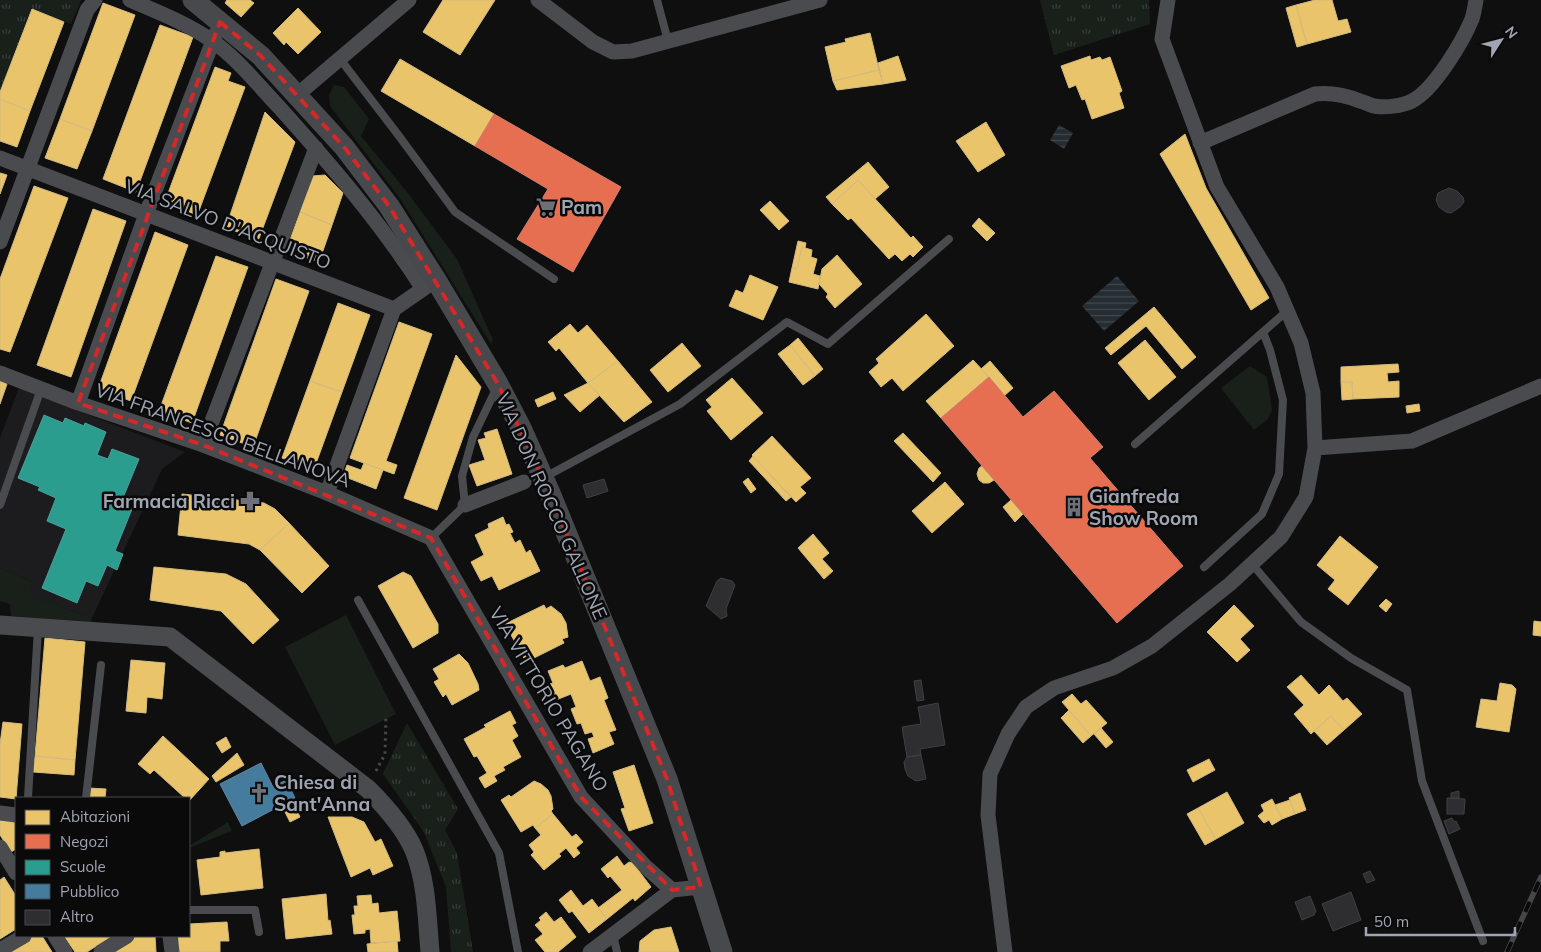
<svg xmlns="http://www.w3.org/2000/svg" width="1541" height="952" font-family="Mulish,sans-serif">
	<style>
		.built { fill: #1c1c1e }
		.grass { fill: url(#grass-tufts) }
		.green { fill: #19201a }
		.water { fill: url(#water-rules) }
		.homes { fill: #e9c46a; stroke: #d3bb80 }
		.shops { fill: #e76f51; stroke: #d17f6e }
		.schools { fill: #2a9d8f; stroke: #4d9f9a }
		.public { fill: #457b9d; stroke: #6088a3 }
		.building { fill: #2e2e30; stroke: #3e4044 }
		.lines { fill: none; stroke-linecap: round; stroke-linejoin: round }
		.path { stroke: #45474a; stroke-width: 3; stroke-dasharray: 2.5 4; stroke-linecap: butt }
		.service { stroke: #4a4b4f; stroke-width: 8 }
		.minor { stroke: #4a4b4f; stroke-width: 15 }
		.tertiary { stroke: #4a4b4f; stroke-width: 19 }
		.secondary { stroke: #47494c; stroke-width: 21 }
		.rail-casing { stroke: #444649; stroke-width: 5.5 }
		.rail { stroke: #0a0a0b; stroke-width: 4; stroke-dasharray: 11; stroke-linecap: butt }
		.marked { fill: none; stroke: #d62828; stroke-width: 4; stroke-dasharray: 10 6; stroke-linejoin: round }
		.labels { text-anchor: middle; stroke-width: 5; stroke-linejoin: round; paint-order: stroke }
		.poi-label { font-size: 19px; font-weight: bold; fill: #9fa5b2; stroke: #0a0a0b; text-anchor: start }
		.street-label { font-size: 19px; fill: #9fa5b2; stroke: #0a0a0b }
	</style>
	<defs>
		<pattern id="grass-tufts" width="24" height="20" patternUnits="userSpaceOnUse" patternTransform="scale(1.25)"><rect width="24" height="20" fill="#19201a"/><path d="M3 7l-1-3M5 7V3M7 7l1-3M15 17l-1-3M17 17v-4M19 17l1-3" fill="none" stroke="#373d39"/></pattern>
		<pattern id="water-rules" width="6" height="5" patternUnits="userSpaceOnUse" patternTransform="scale(1.25)"><rect width="6" height="5" fill="#252d33"/><path d="M0 2.5h6" fill="none" stroke="#41484e"/></pattern>
	</defs>
	<rect width="100%" height="100%" fill="#0f0f10"/>
	<path class="built" d="M19 388 185 452 162 469 92 618 29 596 33 582 0 568V438Z"/>
	<path class="grass" d="M0 0H81L71 24 31 9 0 92Z
		M1040 0H1149L1150 24 1054 55Z
		M407 723 458 809 445 830 457 853 473 952H451L446 887 424 832 383 774Z"/>
	<path class="green" d="M334 85 344 87 369 119 361 136 407 192 457 259 493 340 491 344 401 200 330 106 329 95Z
		M1250 366 1267 377 1272 410 1268 419 1254 430 1221 388Z
		M0 568 33 582 30 596 92 618 91 622 11 616 10 604 0 601Z
		M346 615 396 714 335 745 285 647Z
		M228 822 232 831 189 848V846Z"/>
	<path class="water" d="M1059 125 1073 133 1064 149 1050 140Z
		M1117 276 1139 301 1104 331 1082 306Z"/>
	<path class="homes" d="M227 0H250L254 3 241 17 225 3Z
		M443 0H495L460 55 423 32Z
		M1315 0H1332L1338 21 1347 19 1351 32 1307 44 1296 5Z
		M103 3 135 15 92 131 60 119Z
		M1296 5 1307 44 1297 47 1286 8Z
		M298 8 321 32 298 54 286 42 284 45 273 33Z
		M32 9 64 22 30 111 0 99V92Z
		M160 25 193 37 136 192 103 179Z
		M870 33 879 70 833 81 825 47 846 42 845 39Z
		M898 56 906 80 883 84 878 63Z
		M1090 56 1091 60 1100 57 1102 60 1110 57 1122 91 1119 93 1124 108 1092 119 1085 99 1082 100 1076 85 1069 88 1061 66Z
		M400 59 494 114 475 146 381 91Z
		M215 67 231 73 228 81 245 87 197 216 164 204Z
		M879 70 883 84 837 90 833 81Z
		M0 99 30 111 17 147 0 141Z
		M265 112 295 142 258 241 226 227Z
		M60 119 92 131 77 169 45 158Z
		M986 122 1005 155 978 172 956 141Z
		M1185 134 1206 188 1269 298 1251 310 1160 154Z
		M868 162 889 187 875 199 858 180 832 204 826 197Z
		M0 173 7 175 0 194Z
		M325 175 343 193 332 225 300 212 312 176Z
		M858 180 911 238 913 236 923 247 913 257 910 254 902 261 895 254 889 259 851 218 848 220 832 204Z
		M34 186 68 198 10 352 0 349V279Z
		M770 201 789 221 779 230 760 210Z
		M93 209 126 221 71 377 37 365Z
		M300 212 332 225 319 262 286 251Z
		M979 218 995 233 987 241 972 226Z
		M155 232 188 245 131 401 98 389Z
		M798 241 806 243 805 248 802 247 797 269 792 268Z
		M802 247 812 250 811 257 817 259 813 274 820 276 818 289 789 282 792 268 797 269Z
		M837 255 862 284 835 308 826 297 828 294 819 284 822 269Z
		M216 256 248 267 192 423 159 411Z
		M750 275 778 287 763 320 729 306 736 290 743 293Z
		M276 279 309 291 253 447 220 435Z
		M338 303 370 315 342 392 310 381Z
		M1154 307 1196 357 1182 369 1146 326 1111 355 1105 348Z
		M926 314 954 346 903 391 892 378 881 387 869 372 879 363 876 359Z
		M399 322 432 334 386 461 397 465 394 474 350 458Z
		M570 324 578 333 587 325 618 361 588 383 559 348 556 351 548 342Z
		M798 338 823 369 815 376 790 345Z
		M1145 340 1176 377 1149 400 1118 363Z
		M682 343 701 366 668 392 650 370Z
		M790 345 815 376 803 385 778 354Z
		M456 355 481 387 437 510 404 498Z
		M973 360 989 377 941 418 926 401Z
		M618 361 652 402 624 422 588 383Z
		M990 361 1013 388 1004 396 981 369Z
		M1398 364 1399 372 1387 373 1388 382 1399 381V397L1353 399 1352 382H1341V367Z
		M732 378 763 413 731 440 707 411 712 407 706 400Z
		M0 381 7 384 0 404Z
		M310 381 342 392 314 469 282 458Z
		M1341 382H1352L1353 399 1342 400Z
		M588 383 600 395 580 412 564 395Z
		M553 392 556 399 538 407 535 400Z
		M1419 404 1420 411 1407 413 1406 406Z
		M497 429 512 474 477 486 469 465 485 460 478 440 486 438 484 433Z
		M903 433 941 473 933 482 894 441Z
		M772 436 811 478 800 487 806 493 796 502 752 455Z
		M753 456 791 497 786 501 749 461Z
		M364 463 383 470 376 489 343 476 347 465 361 470Z
		M982 466 994 480 989 483H983L979 480 977 474 979 468Z
		M748 478 756 489 751 493 743 482Z
		M945 482 964 504 932 533 912 511Z
		M182 494 264 503 275 509 289 523 260 550 249 544 178 535Z
		M1011 500 1023 514 1015 522 1003 507Z
		M503 517 506 525 509 524 513 532 510 533 515 543 520 540 526 553 530 550 540 571 499 590 492 576 481 581 471 562 484 555 475 535 489 528 488 524Z
		M289 523 329 566 302 593 260 550Z
		M813 534 829 553 822 559 833 571 824 579 798 548Z
		M1340 536 1378 567 1348 605 1328 589 1335 580 1317 565Z
		M154 567 226 574 246 584 279 620 253 644 221 611 150 600Z
		M403 572 411 576 438 624V633L413 648 378 586Z
		M1386 599 1392 604 1386 612 1379 606Z
		M544 605 546 609 551 606 561 614 566 623 568 637 562 639 564 643 526 662 505 624Z
		M1234 605 1254 626 1240 639 1250 650 1237 662 1207 632Z
		M1534 621 1541 622V636L1533 635Z
		M45 638 85 642 75 760 35 756Z
		M459 654 468 663 478 684 479 690 452 705 446 694 443 697 434 682 439 679 433 669Z
		M131 660 165 663 162 699 147 697 146 713 126 711Z
		M582 661 590 681 600 677 608 698 604 700 616 730 609 732 614 744 593 753 588 739 594 737 592 732 585 734 581 723 577 724 571 709 576 707 571 694 556 700 550 684 553 683 548 671 563 665 565 668Z
		M1301 675 1319 695 1329 685 1343 701 1347 698 1362 714 1344 730 1331 716 1311 734 1294 714 1304 705 1287 687Z
		M1500 683 1512 685 1516 689 1509 732 1476 727 1481 699 1497 701Z
		M1072 694 1081 704 1086 700 1107 723 1091 736 1062 702Z
		M1069 710 1091 736 1083 743 1061 718Z
		M510 711 516 723 512 725 518 736 512 740 521 757 503 767 505 770 494 776 497 781 485 788 479 778 487 773 477 756 474 757 464 739 486 727 484 725Z
		M1331 716 1344 730 1327 745 1314 731Z
		M3 722 22 724 16 799 0 797V744Z
		M1101 728 1113 742 1106 748 1094 734Z
		M163 736 209 779 189 801V798H185L154 770 150 774 138 764Z
		M226 737 231 747 222 753 216 743Z
		M237 753 244 765 216 782 212 776Z
		M35 756 75 760 74 775 33 772Z
		M1209 759 1215 770 1193 782 1187 770Z
		M634 765 653 823 629 831 621 809 625 808 613 772Z
		M534 781 541 784 548 790 551 796 553 809 551 811 553 814 535 828 533 825 521 832 501 800 509 795 511 797Z
		M89 788 106 789 105 798H88Z
		M1227 792 1244 823 1216 839 1198 808Z
		M1300 793 1306 810 1295 814 1289 798Z
		M1272 799 1282 819 1272 825 1269 820 1264 823 1258 816 1264 811 1261 805Z
		M292 800 300 817 290 822 282 806Z
		M1290 800 1295 814 1282 819 1275 805Z
		M1198 808 1216 839 1205 845 1187 814Z
		M553 814 572 837 576 834 583 842 576 848 580 853 574 858 566 848 559 854 561 856 544 870 531 855 534 852 529 845 541 835 535 828Z
		M328 817H352L364 822 375 842 381 839 393 866 373 875 370 868 351 877Z
		M0 820 16 822V849L11 852 0 835Z
		M259 849 263 888 201 895 197 860 220 857V852L225 851V853Z
		M617 856 624 866 629 862 633 863 651 887 635 901 633 898 607 919 598 908 622 890 610 876 608 878 601 869Z
		M4 877 16 896V929L0 939V880Z
		M571 890 583 906 592 899 607 919 589 933 572 911 569 913 559 900Z
		M326 894 328 921 330 920 332 934 286 939 282 899Z
		M371 895 372 904 378 903 379 913 397 911 400 941 371 943 370 929 365 930V933L354 934 352 915H355L354 906H358L357 896Z
		M546 912 554 922 561 917 576 937 558 952H545L535 940 543 934 535 925 541 920 539 918Z
		M227 922 229 941H220V952H179L178 936H189V924Z
		M671 927 679 952H639L640 941 654 930Z
		M33 936H42L52 952H8Z
		M64 936H112L87 952H75Z
		M135 936H155L156 952H110Z
		M397 941 398 952H368L367 944Z"/>
	<path class="shops" d="M494 114 621 187 573 272 517 239 548 189 475 146Z
		M989 377 1023 417 1054 391 1103 447 1090 458 1183 566 1117 623 941 418Z"/>
	<path class="schools" d="M44 415 63 423 65 418 84 426 85 423 106 432 97 455 108 459 112 449 139 459 120 505 132 509 115 551 123 554 117 570 107 565 98 586 86 581 77 603 42 588 66 529 47 521 56 498 38 490 40 487 18 478Z"/>
	<path class="public" d="M261 763 273 787 286 780 295 798 242 826 220 784Z"/>
	<path class="building" d="M1449 188 1457 191 1463 197 1464 202 1460 207 1451 213 1446 212 1439 207 1436 200 1438 193Z
		M604 479 608 491 587 498 583 485Z
		M721 578 732 581 735 585 726 609 727 616 721 619 706 606 717 581Z
		M921 680 924 700 917 701 914 681Z
		M938 703 945 745 920 749 921 755 907 757 902 727 921 724 918 707Z
		M921 755 926 779 916 781 908 776 905 769 904 762 907 757Z
		M1459 791V798H1451V793Z
		M1447 798 1465 799 1464 814H1447Z
		M1452 818 1454 822 1456 821 1460 829 1449 834 1444 821Z
		M1370 871 1375 880 1367 883 1363 874Z
		M1351 892 1361 920 1333 931 1322 904Z
		M1310 896 1316 911 1314 915 1302 920 1295 902Z"/>
	<g class="lines">
		<path class="path" d="M376 771 385 754 386 716"/>
		<path class="service" d="M657 0 668 41
			M340 59 399 136 455 212 554 279
			M1135 444 1287 311
			M545 477 680 404 787 322 828 344 949 239
			M0 505 41 389
			M431 538 465 505 462 476 473 437 497 387
			M1252 564 1301 622 1351 658 1407 690 1422 781 1483 941
			M1204 567 1262 514 1279 474 1283 400 1270 350 1263 332
			M358 600 499 853 518 952
			M28 798 38 628
			M86 798 101 665
			M189 910H255L259 932
			M613 935 617 952"/>
		<path class="minor" d="M130 0C158 12 186 23 211 40 237 58 258 85 279 107 331 165 381 223 423 289
			M538 0 593 42 613 52 632 51 820 0
			M297 95 409 0
			M1200 143 1315 94C1332 92 1345 95 1360 101 1364 102 1370 105 1374 106 1385 108 1402 106 1412 101 1434 90 1463 41 1472 19 1474 13 1475 6 1476 0
			M0 158 394 309 436 280
			M0 242 87 10 95 0
			M0 373 78 403 203 445 327 493 431 538 581 797 647 868 672 890 701 887
			M78 403 146 214 216 33
			M203 445 316 148
			M1315 448 1412 441 1541 386
			M327 493 394 309
			M465 505 524 482
			M0 813 16 815
			M0 847 16 873
			M55 936 65 952
			M170 936 172 952
			M0 950 24 936
			M101 952 127 936
			M590 952 672 890
			M1005 952 988 815 990 774 1008 734 1026 707 1054 688 1113 668 1152 646 1230 584 1281 537 1306 497 1315 448 1313 393 1301 343 1277 287 1217 187 1162 39 1168 0"/>
		<path class="tertiary" d="M0 625 170 637 368 789C385 806 404 827 414 850 427 882 427 918 430 952"/>
		<path class="secondary" d="M193 0 261 56 344 147 389 206 436 280 498 384 521 428 550 493 667 779 722 952"/>
		<defs>
			<path id="rail" d="M1507 952 1541 877"/>
		</defs>
		<use href="#rail" class="rail-casing"/>
		<use href="#rail" class="rail"/>
	</g>
	<path class="marked" d="M220 22 261 56 344 147 389 206 498 384 550 493 667 779 701 887 672 890 581 797 431 538 203 445 78 403Z"/>
	<defs>
		<symbol id="supermarket-bare" viewBox="-9 -9 18 18"><path d="M-6-5.5h2.5l.6 2H6L4.5 2H-2.5L-4.4-4H-6ZM-1.5 3.2a1.3 1.3 0 1 0 .1 0ZM3 3.2a1.3 1.3 0 1 0 .1 0Z" fill="#6d7079" stroke="#0a0a0b" stroke-width="2.5" paint-order="stroke"/></symbol>
		<symbol id="pharmacy-bare" viewBox="-9 -9 18 18"><path d="M-2-6h4v4h4v4h-4v4h-4v-4h-4v-4h4Z" fill="#6d7079" stroke="#0a0a0b" stroke-width="2.5" paint-order="stroke"/></symbol>
		<symbol id="building-bare" viewBox="-9 -9 18 18"><path d="M-4-6H4V6H1V3H-1V6H-4ZM-2.5-4.3h1.7v1.8h-1.7ZM.8-4.3h1.7v1.8H.8ZM-2.5-1h1.7V.8h-1.7ZM.8-1h1.7V.8H.8Z" fill="#6d7079" stroke="#0a0a0b" stroke-width="2.5" paint-order="stroke"/></symbol>
		<symbol id="church-bare" viewBox="-9 -9 18 18"><path d="M-1.2-6h2.4v3.5h3.3v2.4h-3.3V6h-2.4V-.1h-3.3v-2.4h3.3Z" fill="#6d7079" stroke="#0a0a0b" stroke-width="2.5" paint-order="stroke"/></symbol>
	</defs>
	<g fill-rule="evenodd">
		<use href="#supermarket-bare" x="532" y="193" width="28" height="28"/>
		<use href="#pharmacy-bare" x="236" y="487" width="28" height="28"/>
		<use href="#building-bare" x="1060" y="493" width="28" height="28"/>
		<use href="#church-bare" x="245" y="779" width="28" height="28"/>
	</g>
	<g class="labels">
		<g class="poi-label">
			<text x="561" y="214">Pam</text>
			<text x="1089" y="503">Gianfreda<tspan x="1089" dy="22">Show Room</tspan></text>
			<text x="235" y="508" text-anchor="end">Farmacia Ricci</text>
			<text x="274" y="789">Chiesa di<tspan x="274" dy="22">Sant'Anna</tspan></text>
		</g>
		<g class="street-label">
			<text transform="translate(228 224) rotate(21)" y="7">VIA SALVO D'ACQUISTO</text>
			<text transform="translate(223 435) rotate(20)" y="7">VIA FRANCESCO BELLANOVA</text>
			<text transform="translate(552 506) rotate(66)" y="7">VIA DON ROCCO GALLONE</text>
			<text transform="translate(549 699) rotate(59)" y="7">VIA VITTORIO PAGANO</text>
		</g>
	</g>
	<rect x="15" y="797" width="175" height="140" fill="#0a0a0b" stroke="#46484e"/>
	<rect x="25" y="810" width="25" height="15" fill="#e9c46a" stroke="#46484e"/>
	<text x="60" y="822" font-size="15" fill="#9fa5b2">Abitazioni</text>
	<rect x="25" y="834" width="25" height="15" fill="#e76f51" stroke="#46484e"/>
	<text x="60" y="847" font-size="15" fill="#9fa5b2">Negozi</text>
	<rect x="25" y="860" width="25" height="15" fill="#2a9d8f" stroke="#46484e"/>
	<text x="60" y="872" font-size="15" fill="#9fa5b2">Scuole</text>
	<rect x="25" y="884" width="25" height="15" fill="#457b9d" stroke="#46484e"/>
	<text x="60" y="897" font-size="15" fill="#9fa5b2">Pubblico</text>
	<rect x="25" y="910" width="25" height="15" fill="#2e2e30" stroke="#46484e"/>
	<text x="60" y="922" font-size="15" fill="#9fa5b2">Altro</text>
	<g transform="translate(1501 40) rotate(54)" stroke="#0a0a0b" stroke-width="4" paint-order="stroke">
	<path d="M0-4L9 19L0 12L-9 19Z" fill="#9fa5b2"/>
	<text y="-8" font-size="14" font-weight="bold" text-anchor="middle" fill="#9fa5b2">N</text>
	</g>
	<path d="M1366 927v8h149v-8" fill="none" stroke="#9fa5b2" stroke-width="2.5"/>
	<text x="1374" y="927" font-size="15" fill="#9fa5b2" stroke="#0a0a0b" stroke-width="4" paint-order="stroke">50 m</text>
</svg>
